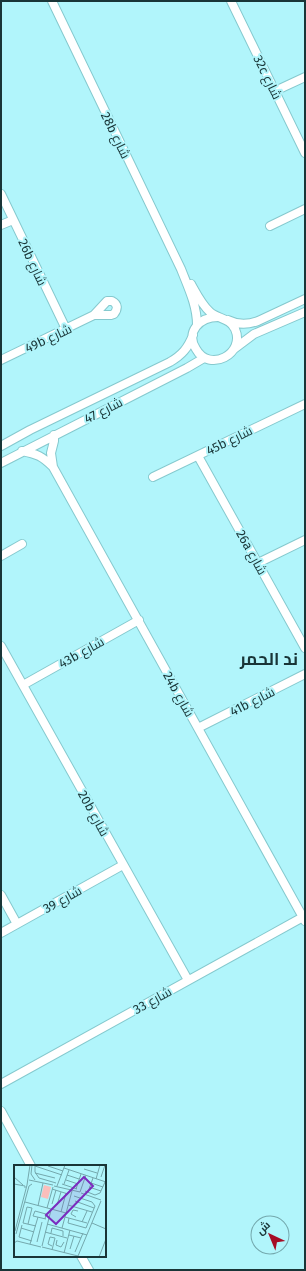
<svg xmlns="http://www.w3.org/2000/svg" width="306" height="1271" font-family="'Fira Sans',Cairo,sans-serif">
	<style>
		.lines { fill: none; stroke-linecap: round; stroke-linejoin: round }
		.minor-casing { stroke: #85c9ce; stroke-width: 10 }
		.minor { stroke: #fff; stroke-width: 8 }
		.labels { text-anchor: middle; stroke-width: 4; stroke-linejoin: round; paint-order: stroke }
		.street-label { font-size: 13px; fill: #193537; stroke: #b1f5fb }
		.district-label { font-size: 17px; font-weight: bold; fill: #193537; stroke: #b1f5fb }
		.inset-road { fill: none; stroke: #74a8ad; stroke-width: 1 }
		.view { fill: #7b2cbf; fill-opacity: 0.15; stroke: #7b2cbf; stroke-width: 2 }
		.inset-edge { fill: none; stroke: #193537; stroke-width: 2 }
	</style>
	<rect width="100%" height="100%" fill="#b1f5fb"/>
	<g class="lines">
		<defs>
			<path id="minor" d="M52 1 181 269C188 287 197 305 197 325
				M231 1 305 153
				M275 91 305 77
				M1 194 66 329
				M1 225 13 220
				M270 226 305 209
				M191 284C196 293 202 305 210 312 218 319 230 318 235 329 246 354 209 373 196 349 185 332 200 317 218 317
				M228 320C238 325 247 325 258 321L305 299
				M234 349 254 334 305 312
				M1 360 94 315 107 301H112C118 304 118 309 114 314L111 315H94
				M1 446 30 430 170 362C182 355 188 348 193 335
				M22 451C37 454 42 456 53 467L305 921
				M198 456 305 648
				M1 463 187 368 204 358
				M53 467 51 453 54 441V435
				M153 477 305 404
				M1 556 22 544
				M258 563 305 540
				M1 646 188 980
				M23 685 139 620
				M198 728 305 674
				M1 895 17 924
				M1 933 123 865
				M1 1084 303 917
				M1 1111 31 1166
				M81 1256 89 1270"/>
		</defs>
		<use href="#minor" class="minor-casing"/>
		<use href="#minor" class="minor"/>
	</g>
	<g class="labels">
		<g class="street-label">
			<text transform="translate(268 77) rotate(64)" y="5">32c شارع</text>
			<text transform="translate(116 135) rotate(64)" y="5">28b شارع</text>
			<text transform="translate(33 262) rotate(65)" y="5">26b شارع</text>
			<text transform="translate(48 338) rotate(-25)" y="5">49b شارع</text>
			<text transform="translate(103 410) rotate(-27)" y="5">شارع 47</text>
			<text transform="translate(229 440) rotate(-26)" y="5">45b شارع</text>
			<text transform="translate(252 552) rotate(61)" y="5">26a شارع</text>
			<text transform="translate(81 652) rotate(-29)" y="5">43b شارع</text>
			<text transform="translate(179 694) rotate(61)" y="5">24b شارع</text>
			<text transform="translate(252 701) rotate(-27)" y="5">41b شارع</text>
			<text transform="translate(94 813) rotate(61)" y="5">20b شارع</text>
			<text transform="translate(62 899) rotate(-29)" y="5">شارع 39</text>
			<text transform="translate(152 1000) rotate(-29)" y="5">شارع 33</text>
		</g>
		<g class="district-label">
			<text x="269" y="665">ند الحمر</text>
		</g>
	</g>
	<g transform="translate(14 1165)">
		<rect width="92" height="92" fill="#b1f5fb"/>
		<path d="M30 20 37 22 34 34 27 32Z" fill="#fabebb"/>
		<path class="inset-road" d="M18 0 17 9 21 15M21 0V7L25 13 42 18M21 1 48 10M34 1 49 6M50 3 92 17M70 4 83 8M21 8 41 13M53 10 65 14M0 12 9 20M87 12 91 0M82 14 86 0M15 15 39 20M52 15 64 19M77 18 89 22M0 19 11 21V23M48 19 63 24M50 19 55 5M40 21 66 27M43 21 51 0M75 22 87 26M38 24 54 29M62 24 67 9M71 26 81 30 86 28 91 17M66 27 72 10M74 27 79 13M67 28 87 35M61 36 80 43M11 37 52 48M38 39 42 25M43 40 47 27M54 40 78 47M24 41 29 18M18 43 13 42 9 58 22 61M33 43 39 22M47 47 52 28M19 51 21 46 32 49 31 54M19 51 32 54M51 52 73 58M62 52 57 49 59 45 64 46M55 53 54 58 72 63 81 41 78 37 60 31M68 57 73 46M78 58 92 64M14 59 18 43M33 59 73 70M7 63 20 67M48 63 58 26M1 66 13 20 16 0M31 67 53 73M37 68 38 63 49 66V71M2 69 15 21 18 19M55 70 67 73M5 72 18 76M5 72 8 60M43 75 42 80 47 82 50 77M23 77 28 57M0 78 3 76 27 82M16 79 24 52M28 81 37 45M38 81 34 79 36 72 41 73M28 82 64 91M56 84 60 71M38 85 41 73M61 87 69 68M50 88 56 65M64 91 87 36M85 92 92 74"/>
		<path class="view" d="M70 12 79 21 42 59 32 50Z"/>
		<rect width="92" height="92" class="inset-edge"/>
	</g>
	<rect width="306" height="1271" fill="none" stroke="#193537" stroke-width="4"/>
	<g transform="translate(270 1235) rotate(316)"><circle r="19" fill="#b1f5fb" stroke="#74a8ad"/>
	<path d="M0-3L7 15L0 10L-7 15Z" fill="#a60c25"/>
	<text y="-6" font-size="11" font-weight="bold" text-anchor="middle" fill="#193537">ش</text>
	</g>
</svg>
